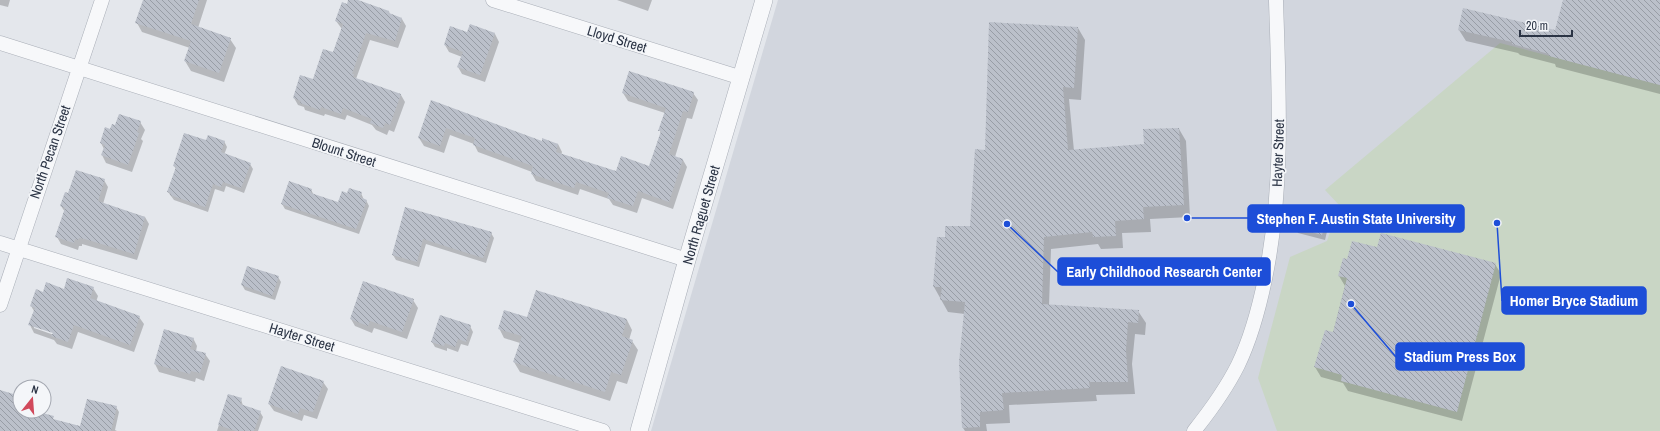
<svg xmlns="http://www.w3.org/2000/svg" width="1660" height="431" font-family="'Archivo Narrow',sans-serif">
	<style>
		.built { fill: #d2d6de }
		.pitch { fill: #c9d6c5 }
		.shadow { fill: #0003; fill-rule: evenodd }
		.building { fill: url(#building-back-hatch) }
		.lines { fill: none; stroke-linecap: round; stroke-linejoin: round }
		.minor-casing { stroke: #a9aeb7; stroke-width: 15 }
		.tertiary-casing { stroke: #a9aeb7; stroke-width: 18 }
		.minor { stroke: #f7f8fa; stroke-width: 14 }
		.tertiary { stroke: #f7f8fa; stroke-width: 17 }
		.labels { text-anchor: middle; stroke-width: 3.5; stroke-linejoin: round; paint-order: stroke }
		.street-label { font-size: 14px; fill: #2b3445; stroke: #f4f6f9 }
		.leader { fill: none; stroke: #1d4ed8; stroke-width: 1.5 }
		.callout-dot { fill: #1d4ed8; stroke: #f4f6f9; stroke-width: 1.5 }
		.callout { fill: #1d4ed8; stroke: #1d4ed8; stroke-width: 1.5 }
		.callout-label { font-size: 15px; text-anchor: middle; font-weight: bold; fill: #fff }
	</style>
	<defs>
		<pattern id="building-back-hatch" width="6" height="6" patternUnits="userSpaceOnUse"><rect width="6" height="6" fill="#bbc0ca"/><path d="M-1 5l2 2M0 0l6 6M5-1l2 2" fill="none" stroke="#989da6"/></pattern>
	</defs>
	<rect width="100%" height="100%" fill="#e4e7ec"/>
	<path class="built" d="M778 0H1660V431H651Z"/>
	<path class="pitch" d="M1500 43 1660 85V431H1277L1258 378 1290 257 1327 241 1339 205 1325 190Z"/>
	<path class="shadow" d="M0 0H10L8 7 0 5Z
		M144 0H207L198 28 230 39 236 48 224 82 191 71 185 61 190 48 142 32 137 23Z
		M617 0H652L648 11Z
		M1577 0H1660V94L1556 67 1555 64 1520 55 1518 53 1466 41 1459 30 1556 32Z
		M389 11 390 15 402 19 406 26 398 48 370 40 356 79 401 95 405 102 394 132 389 130 387 135 376 130 372 125 347 115 345 120 325 114 324 116 305 110 304 107 298 105 294 98 301 76 314 80 334 53 342 29 336 21Z
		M471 26 495 34 499 42 485 82 462 74 458 67 462 57 449 52 445 45 468 33Z
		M1078 28 1085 40 1081 100 1069 99 1074 151 1145 145 1179 129 1186 141 1190 217 1150 219 1151 232 1122 233 1123 248 1101 249 1098 244 1051 249 1049 305 1138 311 1146 323 1145 335 1135 334 1132 364 1135 394 1096 395 1097 401 1009 405 1010 423 986 424 987 431H965L963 428 965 314 948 312 934 287 946 238 971 227 986 151Z
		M623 93H693L698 100 692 119 687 118 675 157 683 160 687 167 673 209 642 198 637 213 613 205 609 199 580 189 578 195 536 181 532 174V172L478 152 474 144 450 135 444 153 424 146 419 138 432 102 542 142 558 144 562 152 561 155 617 173 650 167 661 133 660 131 665 113 628 101Z
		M140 122 145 130 141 139 143 141 132 172 106 163 102 155 104 149 101 143 110 130 116 126Z
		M207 141H224L227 147 224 155 250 164 253 169 244 193 226 186 224 192 215 189 208 212 174 200 168 192 176 169 174 166Z
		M104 180 108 187 103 204 145 217 149 224 137 260 82 244V246H79L78 250 61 244 57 237 65 212 61 206 69 194Z
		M311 190 314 195 338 204 348 194 361 193 364 200H366L369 206 359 234 285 209 282 204Z
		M406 208 491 233 494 238 486 263 426 244 419 267 396 260 393 255Z
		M1327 214 1330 219 1325 240 1298 233 1295 227Z
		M1378 249 1495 264 1501 274 1462 421 1348 391 1343 383 1321 377 1315 367 1333 333 1345 286 1339 276 1348 261Z
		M278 277 281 282 275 300 245 290 242 285Z
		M93 288 98 296 96 302 139 317 144 324 134 352 78 332 72 349 57 344 54 340 34 333 30 325 34 311 31 306 44 293ZM34 326 58 334 57 336 34 328Z
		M537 291 627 320 632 330 629 340 632 341 638 350 627 384 617 381 610 401 520 372 514 362 520 343 504 338 499 328 528 318Z
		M413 300 418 308 407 339 374 328 372 333 355 326 351 319Z
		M470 326 473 332 468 346 461 344 458 352 447 348V351L435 347 432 342Z
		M193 338 197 346 196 351 205 354 210 361 204 381 196 378 195 382 159 372 155 364Z
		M323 382 328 389 317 419 304 415 302 421 274 411 269 404Z
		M228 395 241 399 243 406 260 412 263 417 258 431H217Z
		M116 407 119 412 115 430 117 431H83Z"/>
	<path class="building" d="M143 0H199L191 24 231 38 219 73 184 61 191 41 135 23Z
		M348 0H358L389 11V13L402 18 395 41 366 33 352 74H354L353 77 401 94 390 125 385 123 383 128 370 123 372 119 343 108 341 114 321 107 320 110 300 103 301 101 293 98 300 75 313 79 323 49 333 52 343 24 335 21 342 2 347 4Z
		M1563 0H1660V85L1549 56V54L1512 44V42L1458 30 1463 8 1555 30Z
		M989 22 1078 27 1074 88 1063 87 1068 150 1144 144 1143 129 1179 128 1184 205 1143 207 1144 219 1115 221 1116 236 1093 237 1092 232 1044 237 1042 304 1139 310 1138 323 1128 322 1126 350 1128 382H1089L1090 388 1002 393 1004 410 980 412V427L962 428 959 362 965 302 940 300 942 287H933L937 237H945V226H970L975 149 985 150Z
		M470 24 495 33 480 75 457 67 463 52 444 45 450 26 467 32Z
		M629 71 694 92 688 112 683 111 669 154 683 159 669 202 638 191 633 206 607 198 609 193 576 182 574 188 531 174 533 166 473 145 475 138 446 128 440 146 418 138 431 100 542 141V138L558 144 556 152 616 171 621 156 649 166 661 131H658L666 108 622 93Z
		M119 114 141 121 137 132 139 133 128 165 101 155 105 145 100 143 105 127 110 129 112 124 115 125Z
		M184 133 206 140 208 135 225 141 221 152 251 163 241 188 223 182 221 187 213 184 205 207 170 195 171 193 167 192 176 167 173 166Z
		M76 170 105 179 98 201 145 217 134 254 85 239 79 238 78 240 75 239 74 243 55 237 65 208 60 206 65 192 68 193Z
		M289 181 312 189 311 193 338 202 342 191 347 193 349 188 362 192 360 197 367 200 356 229 281 204Z
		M1300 206 1328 213 1322 235 1294 227Z
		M405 207 492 232 483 258 423 239 417 262 392 255Z
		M1381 233 1496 263 1457 412 1341 381 1342 375 1314 367 1325 330 1333 332 1347 278 1338 276 1343 258 1347 259 1352 241 1377 247Z
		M247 266 279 276 272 296 241 285Z
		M67 278 94 287 90 298 140 316 130 345 74 325 68 342 51 336 53 333 28 325 35 308 30 306 36 289 43 292 46 282 64 289Z
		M363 281 414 299 402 332 370 321 368 326 350 319Z
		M536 290 627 319 622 336 633 340 621 375 611 372 605 392 513 362 522 336 498 329 504 310 527 317Z
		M440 315 471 325 466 342 458 339 455 347 445 343 444 346 431 342Z
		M164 329 194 338 190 349 206 353 200 373 191 371 190 374 154 364Z
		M281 366 324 381 313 412 300 408 298 414 268 404Z
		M0 390 20 396V411H34L54 416 53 419 80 426 87 399 117 406 111 431H0Z
		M228 394 242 398 240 404 261 411 254 431H236L218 425Z"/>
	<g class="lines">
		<defs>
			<path id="minor" d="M493 0 742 78
				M0 43 687 260
				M0 243 603 431
				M0 305 102 0
				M1194 431C1210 411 1226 389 1238 365 1251 338 1259 308 1265 279 1284 187 1279 95 1276 1"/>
			<path id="tertiary" d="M639 431 687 260 764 0"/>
		</defs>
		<use href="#minor" class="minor-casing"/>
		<use href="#tertiary" class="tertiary-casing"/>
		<use href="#minor" class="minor"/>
		<use href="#tertiary" class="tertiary"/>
	</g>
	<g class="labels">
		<g class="street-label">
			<text transform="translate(617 39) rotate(17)" y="5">Lloyd Street</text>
			<text transform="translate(50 152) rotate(-71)" y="5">North Pecan Street</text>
			<text transform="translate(344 152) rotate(18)" y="5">Blount Street</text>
			<text transform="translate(1278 153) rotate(-88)" y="5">Hayter Street</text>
			<text transform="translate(701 215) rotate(-74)" y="5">North Raguet Street</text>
			<text transform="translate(302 337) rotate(17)" y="5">Hayter Street</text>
		</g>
	</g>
	<path class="leader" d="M1187 218L1248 218M1007 224L1058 272M1497 223L1502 301M1351 304L1396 357"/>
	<g class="callout-dot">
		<circle cx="1187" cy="218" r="4"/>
		<circle cx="1007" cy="224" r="4"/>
		<circle cx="1497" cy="223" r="4"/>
		<circle cx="1351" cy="304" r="4"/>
	</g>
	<g class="callout">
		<rect x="1248" y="205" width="216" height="27" rx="4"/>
		<rect x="1058" y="258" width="212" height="27" rx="4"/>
		<rect x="1502" y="287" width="144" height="27" rx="4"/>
		<rect x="1396" y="343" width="128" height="27" rx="4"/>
	</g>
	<g class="callout-label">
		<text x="1356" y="224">Stephen F. Austin State University</text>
		<text x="1164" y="277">Early Childhood Research Center</text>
		<text x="1574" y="306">Homer Bryce Stadium</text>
		<text x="1460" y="362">Stadium Press Box</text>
	</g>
	<g transform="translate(32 399) rotate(17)"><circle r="19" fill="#f4f6f9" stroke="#a4a8b1"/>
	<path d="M0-3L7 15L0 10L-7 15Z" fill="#d1495b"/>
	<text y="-6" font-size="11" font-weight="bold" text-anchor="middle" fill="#2b3445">N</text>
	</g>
	<path d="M1520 30v6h52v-6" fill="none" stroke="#2b3445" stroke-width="2"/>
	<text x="1526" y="30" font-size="12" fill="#2b3445" stroke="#f4f6f9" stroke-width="3" paint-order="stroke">20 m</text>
</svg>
